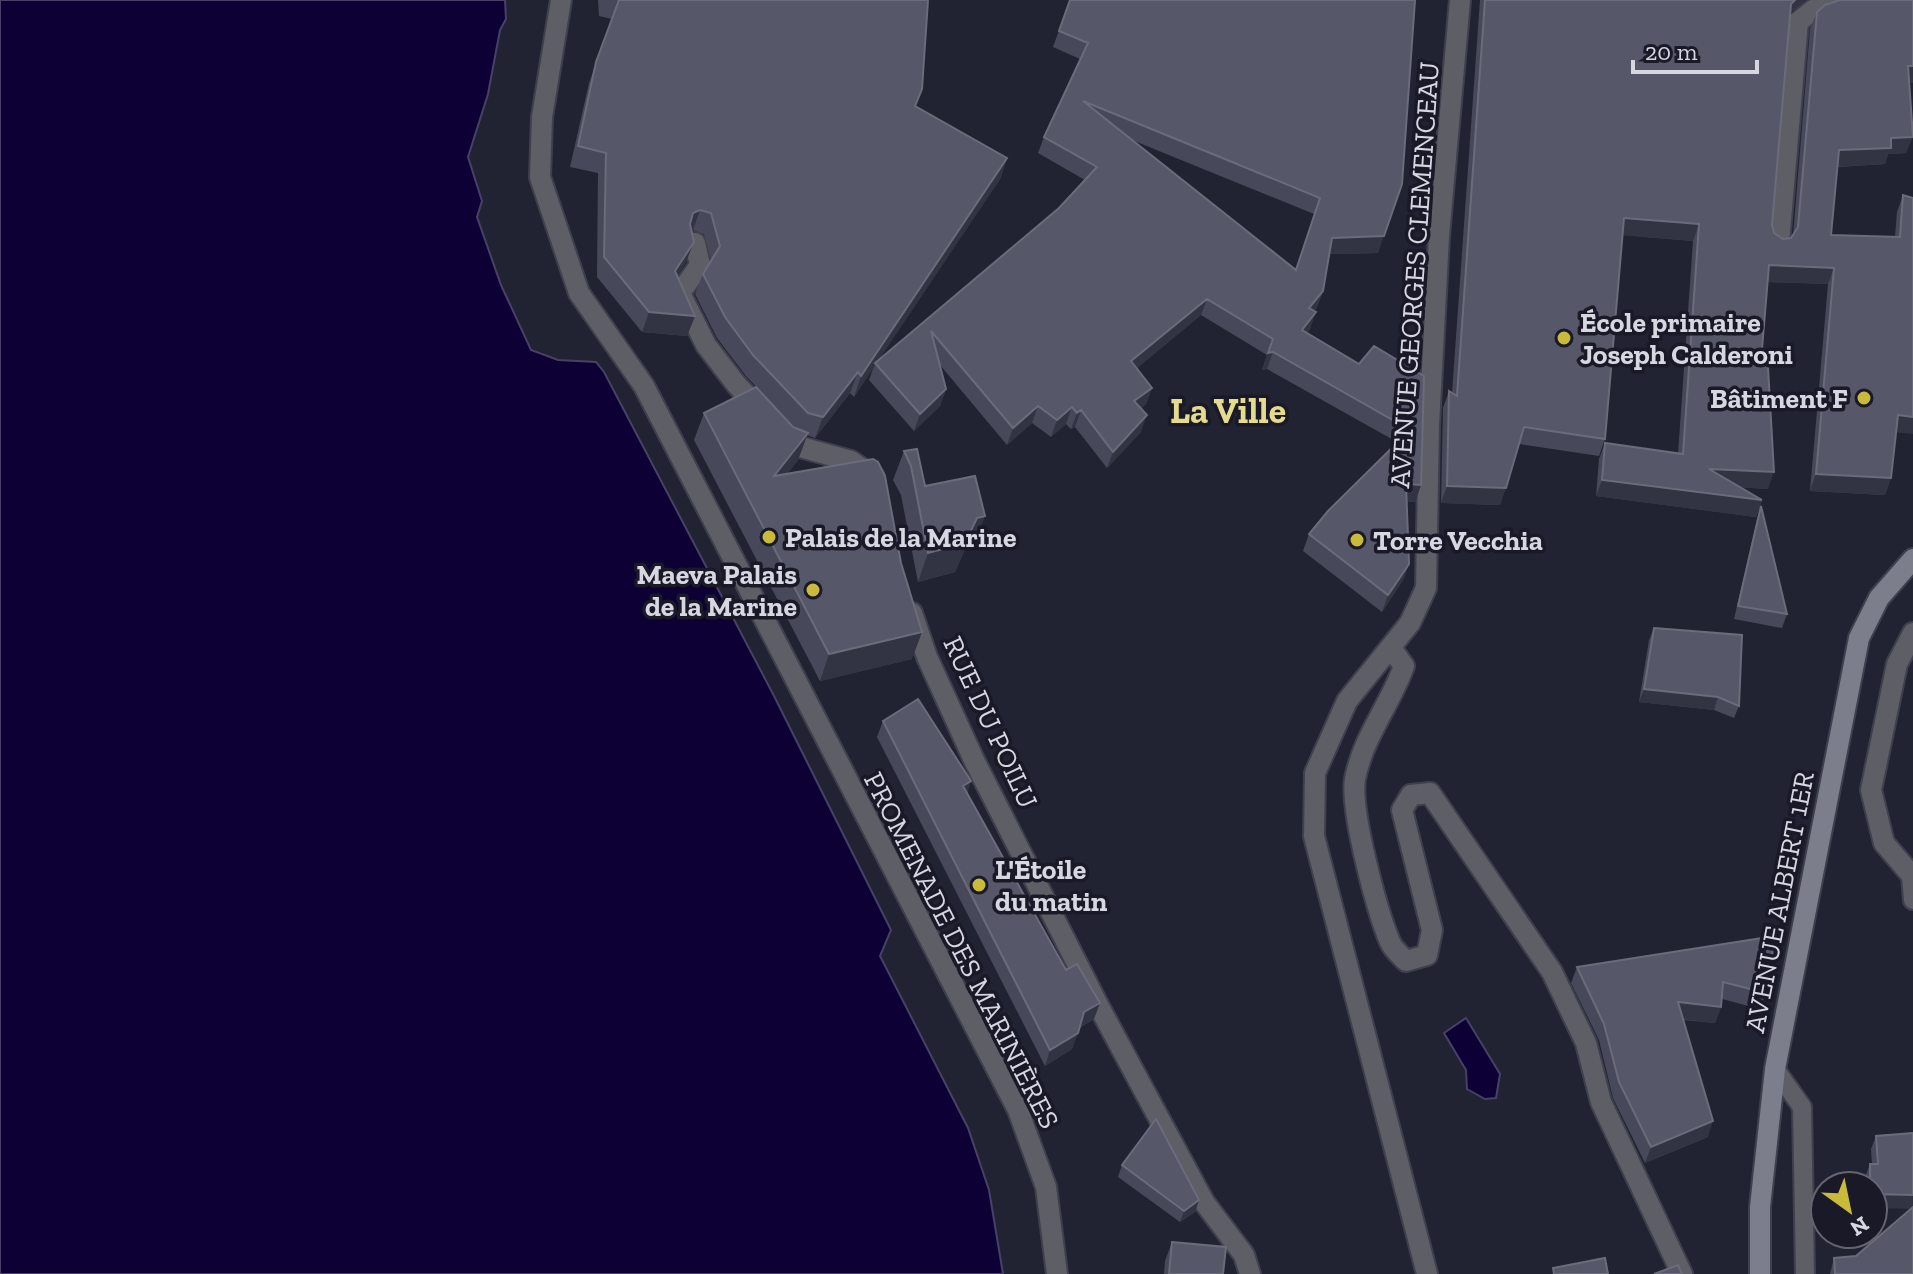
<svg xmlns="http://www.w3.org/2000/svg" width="1913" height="1274" font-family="'Zilla Slab',serif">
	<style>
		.water { fill: #0c0034; stroke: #494068; stroke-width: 2 }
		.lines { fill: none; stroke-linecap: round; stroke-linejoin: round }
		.service-casing { stroke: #3f404e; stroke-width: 22 }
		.pedestrian-casing { stroke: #3f404e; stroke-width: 24 }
		.minor-casing { stroke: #3f404e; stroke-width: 24 }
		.secondary-casing { stroke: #3f404e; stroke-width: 24 }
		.service { stroke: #5d5e66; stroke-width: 18 }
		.pedestrian { stroke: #5d5e66; stroke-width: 20 }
		.minor { stroke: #5d5e66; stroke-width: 20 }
		.secondary { stroke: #7d7e8c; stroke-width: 20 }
		.wall { fill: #474859; fill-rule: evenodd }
		.shaded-wall { fill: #323343 }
		.building { fill: #565768; stroke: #6a6b7b; stroke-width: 2; fill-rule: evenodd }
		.poi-dot { fill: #caba3a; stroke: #191928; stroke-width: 3 }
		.labels { text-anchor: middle; stroke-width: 7; stroke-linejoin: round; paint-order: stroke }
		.street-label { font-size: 28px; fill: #d6d7e1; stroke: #191928 }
		.poi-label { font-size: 28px; font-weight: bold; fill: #d6d7e1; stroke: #191928; text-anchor: start }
		.district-label { font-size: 36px; font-weight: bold; fill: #e5db8d; stroke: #191928 }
	</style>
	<rect width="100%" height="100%" fill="#222332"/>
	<path class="water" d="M0 0H505L506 19 500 30 488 94 468 157 482 201 477 217 501 285 531 350 558 360 596 362 604 372 774 696 891 930 880 956 968 1128 989 1190 1003 1274H0Z
		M1466 1018 1500 1074 1496 1098 1485 1099 1467 1089 1466 1070 1444 1033Z"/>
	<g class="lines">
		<defs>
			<path id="service" d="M1911 876 1913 900
				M1775 1069 1802 1107 1805 1274"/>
			<path id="pedestrian" d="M695 243 700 265 680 293 706 345 736 384 793 445 851 461 874 477
				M912 613 927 657 974 760 1097 1003 1204 1202 1244 1255 1250 1274"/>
			<path id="minor" d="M561 0 542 117 540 177 579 293 644 386 1018 1110 1046 1187 1057 1274
				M1779 243 1798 22 1813 10 1849 0
				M1913 633 1897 664 1871 790 1884 843 1913 877
				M1391 648 1404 666C1390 705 1363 737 1355 779 1350 811 1377 911 1390 942 1393 949 1400 955 1406 961L1427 955 1432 930 1402 810 1411 795 1430 793 1552 972 1586 1043 1601 1102 1682 1274
				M1427 1274 1314 836 1315 773 1347 701 1410 623 1426 588 1429 425 1439 236 1460 0"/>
			<path id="secondary" d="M1760 1274V1207L1775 1069 1859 638 1879 598 1913 559"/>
		</defs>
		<use href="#service" class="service-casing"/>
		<use href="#pedestrian" class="pedestrian-casing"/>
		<use href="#minor" class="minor-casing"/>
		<use href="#secondary" class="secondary-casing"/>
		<use href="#service" class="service"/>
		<use href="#pedestrian" class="pedestrian"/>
		<use href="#minor" class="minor"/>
		<use href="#secondary" class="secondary"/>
	</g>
	<path class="wall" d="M598 0H928L916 106 1007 158 1000 179 877 362 1059 208 1085 180 1038 153 1044 137 1080 59 1053 47 1070 0H1415L1378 253 1329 254 1323 291 1317 307 1314 311 1310 329 1307 333 1359 364 1424 376 1421 485 1415 502 1406 501 1409 564 1403 580 1382 612 1303 551 1309 534 1397 442 1267 369 1262 370 1267 355 1201 315 1137 368 1152 388 1146 404 1141 408V432L1107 468 1075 427 1071 429 1066 424 1051 437 1032 423 1007 445 940 365 946 389 940 406 914 431 869 380 874 366 854 397 850 393 815 438 807 435 798 460 787 474 912 659 820 681 694 440 704 413 795 428 746 376 717 338 695 294 703 274 711 260 704 234 693 230 691 231 686 262 677 276 695 316 687 336 642 332 597 277 598 173 570 167 589 83 612 19 599 16ZM1132 140 1314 214 1296 270Z
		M1480 0H1805L1790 15 1772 225 1774 233 1783 239 1791 238 1793 236 1810 29 1817 12 1909 83 1906 153 1888 154 1885 164 1838 167 1831 235 1895 237 1897 212 1903 195 1896 432 1891 478 1885 495 1810 491 1828 284 1767 282 1762 349 1768 489 1740 487 1762 500 1756 517 1596 496 1599 459 1605 443 1678 454 1693 241 1623 235 1605 439 1599 456 1519 444 1500 505 1441 503 1443 408 1449 391 1452 393Z
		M904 451 925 486 974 545 966 547 955 572 918 582 901 495 893 480Z
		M1761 506 1787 614 1782 628 1734 619 1757 519Z
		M1654 628 1739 706 1734 718 1714 710 1639 702 1649 640Z
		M883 721 971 781 967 793 1094 1019 1079 1028 1072 1049 1045 1066 877 737Z
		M1775 936 1766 993 1760 1009 1722 999 1721 1007 1715 1023 1684 1020 1708 1137 1645 1163 1613 1098 1599 1040 1571 983 1577 967Z
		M1913 1133V1274H1830L1834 1258 1856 1256 1911 1209 1873 1186H1865V1177L1870 1164H1872L1871 1149 1876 1136Z
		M1122 1165 1199 1200 1195 1212 1180 1222 1118 1177Z
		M1172 1242 1223 1274H1164L1165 1261Z"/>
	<path class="shaded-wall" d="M1795 0H1805L1785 20 1791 4Z
		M1908 66H1913V83L1902 82Z
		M1913 137 1906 153 1888 154 1885 164 1833 167 1839 150 1891 138Z
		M1007 158 1000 179 854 397 861 376Z
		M700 210 693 230 686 234 693 213Z
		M1624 218 1699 224 1693 241 1618 235Z
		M1384 236 1378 253 1326 254 1332 238Z
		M694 242 686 262 667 291 675 271Z
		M1769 265 1834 268 1828 284 1763 282Z
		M1323 291 1317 307 1303 324 1309 308Z
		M1207 299 1201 315 1125 378 1131 361Z
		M649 312 695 316 687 336 642 332Z
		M1316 312 1310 329 1296 346 1302 330Z
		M1273 352 1267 369 1262 370 1268 353Z
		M858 372 850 393 815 438 823 417Z
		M1152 388 1146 404 1128 418 1134 401Z
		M946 389 940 406 914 431 920 414Z
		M1038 406 1032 423 1007 445 1013 428Z
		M1072 407 1066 424 1051 437 1057 420Z
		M1081 410 1075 427 1071 429 1077 413Z
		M1147 415 1141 432 1107 468 1113 452Z
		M1898 415 1913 417V434L1892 432Z
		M808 433 798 460 764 503 774 476Z
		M1709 469 1774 472 1768 489 1703 485Z
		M1816 474 1891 478 1885 495 1810 491Z
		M1602 480 1762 500 1756 517 1596 496Z
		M1406 484 1421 485 1415 502 1400 501Z
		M1447 486 1506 488 1500 505 1441 503Z
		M985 516 974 545 966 547 955 572 918 582 928 553 977 518Z
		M1409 564 1403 580 1382 612 1388 595Z
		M922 632 912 659 820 681 829 654Z
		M1644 689 1718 697 1714 710 1639 702Z
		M971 781 966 797 963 786Z
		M1678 1002 1721 1007 1715 1023 1673 1018Z
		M1100 1003 1094 1019 1078 1028 1084 1012Z
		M1078 1033 1072 1049 1045 1066 1050 1050Z
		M1713 1121 1708 1137 1645 1163 1651 1147Z
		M1873 1194 1913 1195V1209L1873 1208Z
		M1199 1200 1195 1212 1180 1222 1184 1211Z"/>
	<path class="building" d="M619 0H928L922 89 915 106 1007 158 861 376 858 372 823 417 808 413 753 355 725 317 703 274 720 246 711 213 700 210 693 213 690 224 694 242 675 271 695 316 649 312 604 257 606 153 578 146 596 62Z
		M1070 0H1415L1402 184 1384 236 1332 238 1323 291 1309 308 1316 312 1302 330 1359 364 1374 346 1424 376 1421 485 1406 484 1409 564 1388 595 1309 534 1328 511 1410 430 1273 352 1268 353 1273 339 1207 299 1131 361 1152 388 1134 401 1147 415 1113 452 1081 410 1077 413 1072 407 1057 420 1038 406 1013 428 931 331 946 389 920 414 875 363 1059 208 1097 167 1044 137 1088 43 1059 31ZM1083 101 1320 198 1296 270Z
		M1485 0H1795L1791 4 1772 225 1774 233 1783 239 1791 238 1798 227 1817 12 1825 5 1840 0H1913V66H1908L1913 137 1891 138V148L1839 150 1831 235 1900 237 1903 195 1913 198V417L1898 415 1891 478 1816 474 1834 268 1769 265 1762 349 1767 350 1774 472 1709 469 1762 500 1602 480 1605 443 1683 454 1699 224 1624 218 1605 439 1524 427 1506 488 1447 486 1449 391 1457 396Z
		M756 387 793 427 808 433 774 476 873 459 878 462 885 476 901 563 922 632 829 654 704 413Z
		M917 449 925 486 975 476 985 516 977 518 965 543 928 553 911 466 904 451Z
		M1761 506 1787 614 1738 606Z
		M1654 628 1742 635 1739 706 1718 697 1644 689Z
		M918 699 971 781 963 786 1066 970 1077 964 1100 1003 1084 1012 1078 1033 1050 1050 883 721Z
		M1775 936 1766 993 1723 982 1721 1007 1678 1002 1713 1121 1651 1147 1619 1082 1604 1024 1577 967Z
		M1156 1119 1199 1200 1184 1211 1122 1165Z
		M1913 1133V1195L1873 1194V1186H1870V1164H1878L1876 1136Z
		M1913 1207V1274H1835L1834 1258 1856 1256Z
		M1172 1242 1226 1247 1223 1274H1169Z
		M1605 1258 1608 1274H1554L1553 1268Z
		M1678 1265 1682 1274H1654Z"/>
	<g class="poi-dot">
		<circle cx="1564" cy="338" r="8"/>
		<circle cx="1864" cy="398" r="8"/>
		<circle cx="769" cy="537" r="8"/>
		<circle cx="1357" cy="540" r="8"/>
		<circle cx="813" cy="590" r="8"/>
		<circle cx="979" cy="885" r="8"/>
	</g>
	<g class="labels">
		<g class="street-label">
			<text transform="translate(1414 275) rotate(-86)" y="10">AVENUE GEORGES CLEMENCEAU</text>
			<text transform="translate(991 722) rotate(65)" y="10">RUE DU POILU</text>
			<text transform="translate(1779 902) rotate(-79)" y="10">AVENUE ALBERT 1ER</text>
			<text transform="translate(962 950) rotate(63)" y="10">PROMENADE DES MARINIÈRES</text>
		</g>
		<g class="poi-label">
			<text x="1580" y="332">École primaire<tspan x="1580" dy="32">Joseph Calderoni</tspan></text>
			<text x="1848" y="408" text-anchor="end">Bâtiment F</text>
			<text x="785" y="547">Palais de la Marine</text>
			<text x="1373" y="550">Torre Vecchia</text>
			<text x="797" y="584" text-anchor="end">Maeva Palais<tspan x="797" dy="32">de la Marine</tspan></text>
			<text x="995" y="879">L'Étoile<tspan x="995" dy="32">du matin</tspan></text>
		</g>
		<g class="district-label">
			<text x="1228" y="423">La Ville</text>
		</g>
	</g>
	<g transform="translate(1849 1210) rotate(147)"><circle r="38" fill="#191928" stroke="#656572" stroke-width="2"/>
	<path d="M0-6L14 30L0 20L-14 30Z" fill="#caba3a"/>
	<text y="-12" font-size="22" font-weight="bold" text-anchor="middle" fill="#d6d7e1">N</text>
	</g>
	<path d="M1633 60v12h124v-12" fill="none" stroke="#d6d7e1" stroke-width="4"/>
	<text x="1645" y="60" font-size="24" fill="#d6d7e1" stroke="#191928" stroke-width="6" paint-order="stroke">20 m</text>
</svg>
